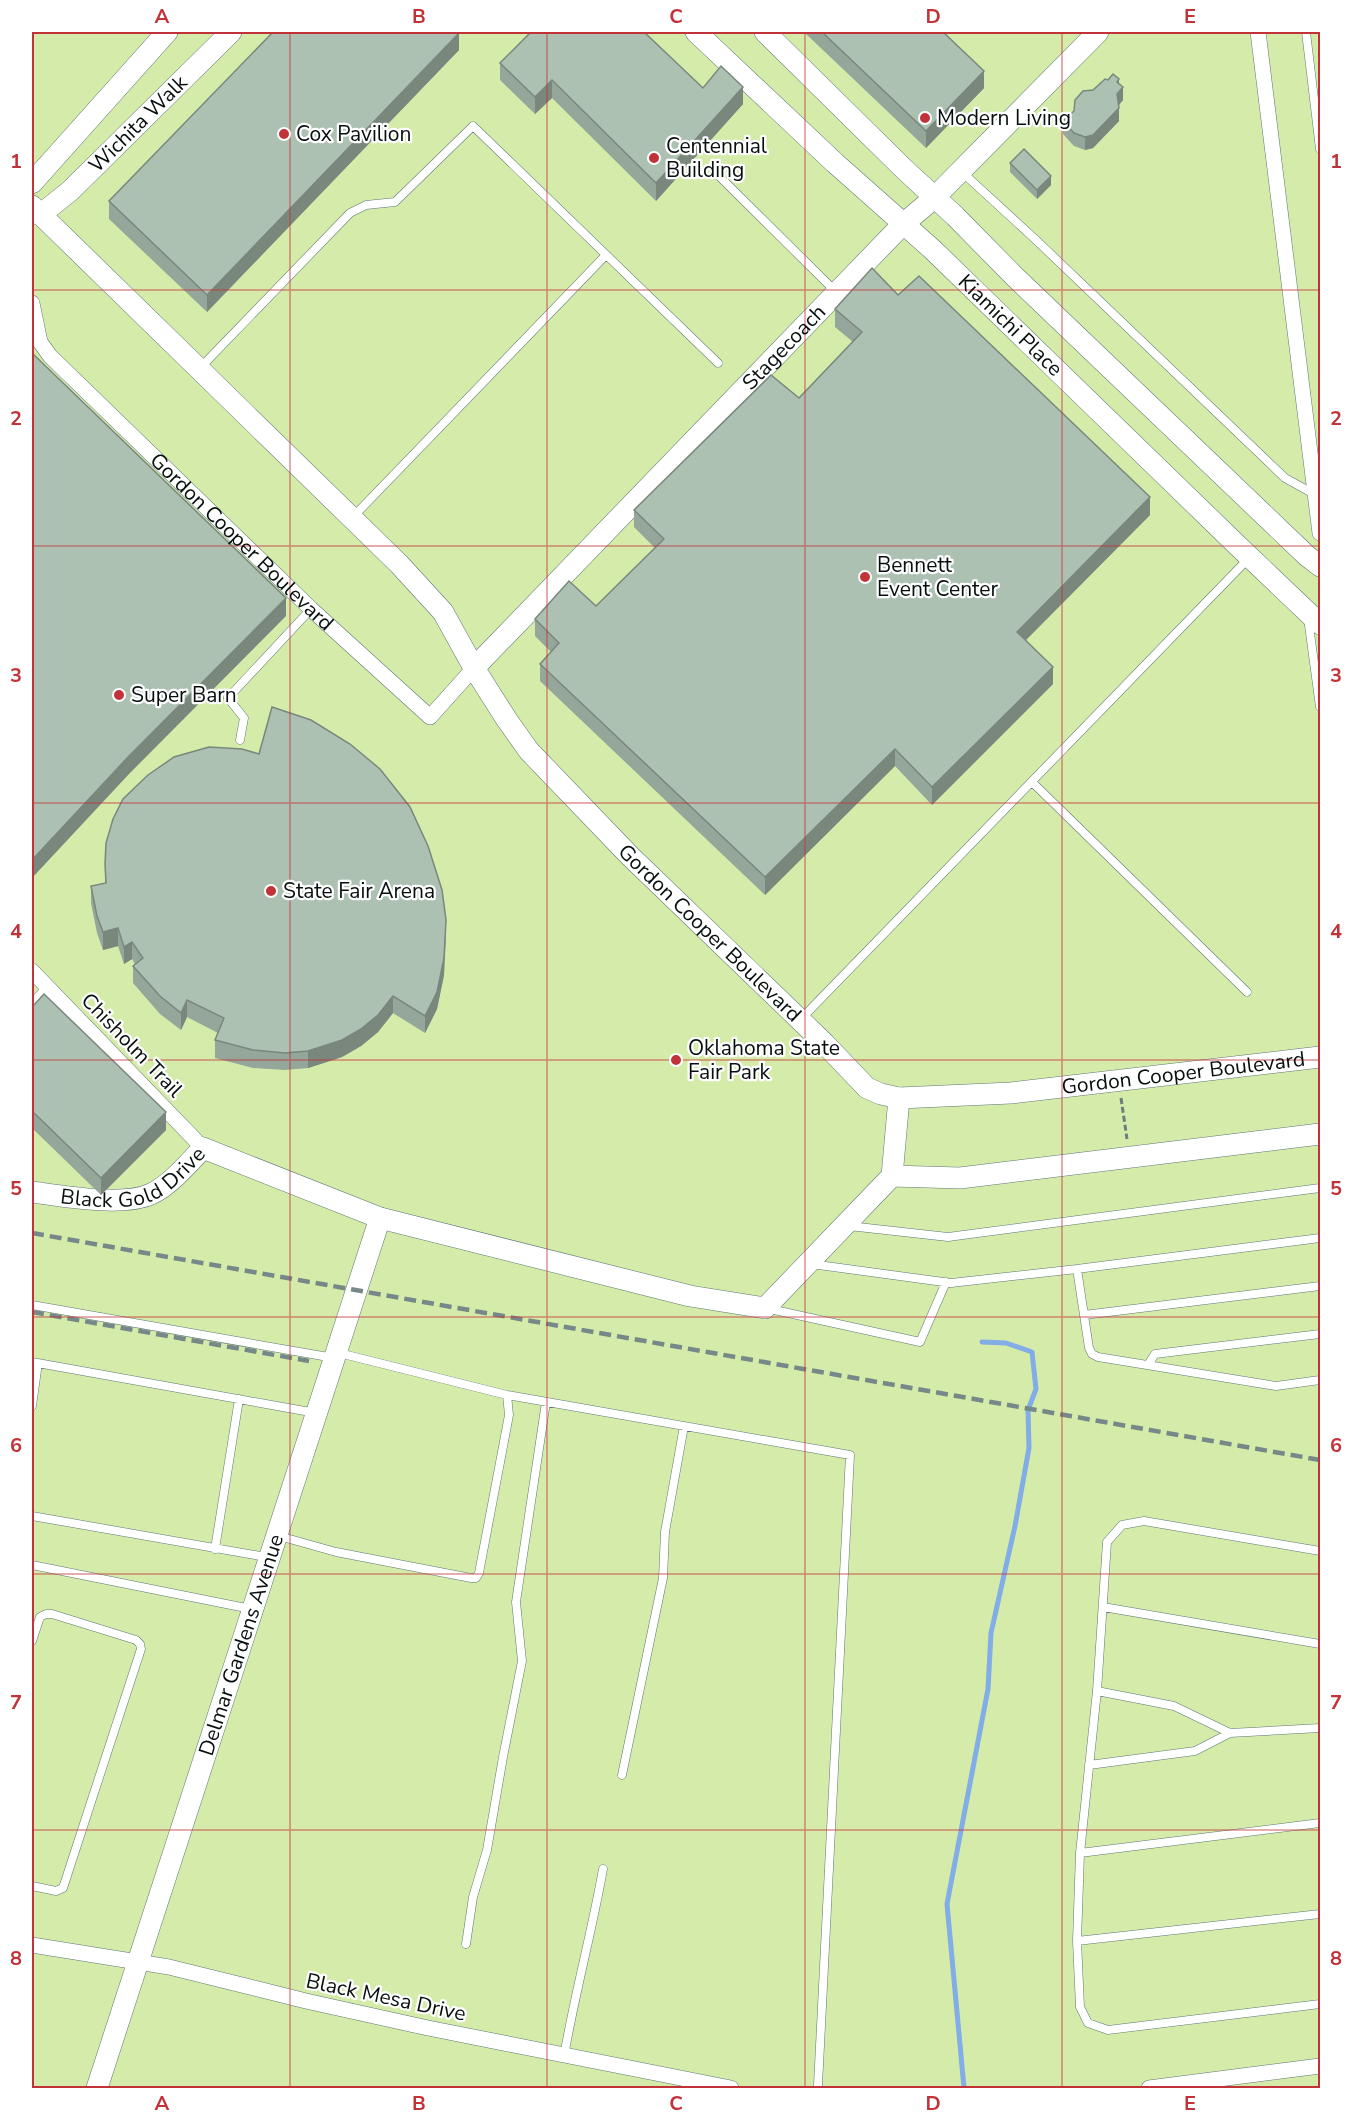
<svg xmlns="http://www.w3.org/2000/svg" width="1352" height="2120" font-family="'Nunito Sans',sans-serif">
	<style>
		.green { fill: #d5ebaa }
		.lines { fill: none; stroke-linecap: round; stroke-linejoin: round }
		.stream { stroke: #82ade7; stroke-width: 5 }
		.lane-casing { stroke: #5e7775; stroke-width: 9 }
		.street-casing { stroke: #5e7775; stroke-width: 16 }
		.secondary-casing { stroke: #5e7775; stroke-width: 22 }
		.path { stroke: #6d7e7d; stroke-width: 3; stroke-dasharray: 6 3; stroke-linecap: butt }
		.lane { stroke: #fff; stroke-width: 8 }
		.street { stroke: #fff; stroke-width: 15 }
		.secondary { stroke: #fff; stroke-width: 21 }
		.rail { stroke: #768887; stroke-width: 4.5; stroke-dasharray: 12 6; stroke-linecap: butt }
		.wall { fill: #95a69a }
		.shaded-wall { fill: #79877d }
		.building { fill: #adc1b3; stroke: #79877d; stroke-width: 1.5 }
		.grid { fill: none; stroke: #c23339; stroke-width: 1.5; stroke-opacity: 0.55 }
		.poi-dot { fill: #c23339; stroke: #fff; stroke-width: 2 }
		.labels { text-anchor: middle; stroke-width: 4.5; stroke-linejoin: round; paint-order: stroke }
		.poi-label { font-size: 21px; fill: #060e0e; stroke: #fff; text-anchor: start }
		.street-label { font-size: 21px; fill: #060e0e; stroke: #fff }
		.neatline { fill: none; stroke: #c23339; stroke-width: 2 }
		.grid-label { font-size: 20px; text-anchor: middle; font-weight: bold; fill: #c23339 }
	</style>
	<rect width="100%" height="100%" fill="#e1fcfa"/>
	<path class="green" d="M32 32H1320V2088H32Z"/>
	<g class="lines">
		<path class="stream" d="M964 2088 947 1904 988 1689 991 1633 1015 1526 1029 1448 1028 1410 1036 1389 1032 1352 1006 1343 982 1342"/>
		<defs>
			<path id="lane" d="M1306 32 1320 149
				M963 173 1036 240 1285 478 1314 494
				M717 174 836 292
				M200 368 350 213 366 205 395 202 473 126 718 363
				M353 517 606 255
				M1308 618 1320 707
				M240 740 244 718 228 698 311 609
				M1032 782 1247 992
				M32 1003 47 987
				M801 1019 1249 558
				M849 1226 948 1237 1320 1188
				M811 1264 951 1283 1077 1269 1089 1348 1092 1354 1098 1357 1276 1386 1320 1380
				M1077 1269 1320 1238
				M32 1305 334 1358
				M770 1309 920 1342 946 1282
				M1084 1315 1320 1286
				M32 1362 316 1413
				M1148 1365 1155 1354 1320 1334
				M507 1395 850 1455 818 2085 819 2088
				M32 1406 38 1363
				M32 1516 266 1557
				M279 1536 336 1552 471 1578H476L479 1573 509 1415 507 1395 339 1353
				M215 1549 239 1399
				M1320 1551 1144 1521 1122 1525 1107 1542 1097 1691 1080 1853 1077 1941 1080 2007 1088 2023 1108 2030 1320 2004
				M32 1565 251 1609
				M1103 1607 1320 1644
				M32 1641 40 1617 46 1614H52L136 1640 140 1644 141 1649 63 1888 56 1891 32 1886
				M1097 1691 1174 1706 1230 1733 1320 1728
				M1089 1765 1195 1751 1230 1733
				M622 1775 663 1578 665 1532 684 1426
				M1080 1853 1320 1823
				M1077 1941 1320 1914
				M466 1944 473 1897 487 1850 503 1757 522 1661 516 1602 546 1402
				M564 2056C575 1993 592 1931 603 1869"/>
			<g id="street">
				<path d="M1258 32 1320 533"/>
				<path id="s1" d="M32 303 40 342 50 356 311 609 430 717 474 668"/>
				<path d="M32 971 203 1148"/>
				<path d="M32 1945 169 1967 306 2001 428 2028 731 2088"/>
				<path d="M1149 2088 1320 2066"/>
			</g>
			<g id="secondary">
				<path id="s2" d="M696 32 835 163 932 249 1237 545 1320 624"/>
				<path d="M765 32 904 169 955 216 1014 276 1307 556 1320 566"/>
				<path d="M32 183 167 32"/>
				<path id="s3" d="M32 206 399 564 443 612 474 668 507 720 529 751 630 856 825 1044 867 1088 881 1094 899 1098 1011 1093 1320 1057"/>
				<path id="s4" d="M40 215 70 191 231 32"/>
				<path id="s5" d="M474 668 902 225 934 198 1098 32"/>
				<path d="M892 1176 960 1178 1320 1134"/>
				<path id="s6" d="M32 1192C62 1196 123 1207 151 1194 169 1186 189 1163 203 1148L380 1218 690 1296 765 1308 892 1176 899 1098"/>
				<path id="s7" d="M97 2088 380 1218"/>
			</g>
		</defs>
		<use href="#lane" class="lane-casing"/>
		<use href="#street" class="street-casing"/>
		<use href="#secondary" class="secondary-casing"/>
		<path class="path" d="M1121 1098 1127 1139"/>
		<use href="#lane" class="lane"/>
		<use href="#street" class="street"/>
		<use href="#secondary" class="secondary"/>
		<path class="rail" d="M32 1233 1320 1460
			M32 1312 309 1361"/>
	</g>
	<path class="wall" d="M804 32H943L984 88 926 148Z
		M459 50 207 312 109 219V201Z
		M500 63 703 88 743 104 656 201 552 98 535 114 500 80Z
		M1093 90 1123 100 1119 105V121L1093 148 1085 150 1074 146 1063 134V121L1074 111Z
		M1010 163 1051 185 1037 199 1010 172Z
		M898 295 1150 515 1026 640 1053 684 932 805 895 766 765 895 540 681V664L551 652 535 636V619L596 606 655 548 634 527V510L799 398 853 342 835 327V309Z
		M105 864 446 937 444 975 437 1009 425 1033 393 1013 378 1032 361 1046 342 1057 308 1068 285 1070 253 1068 215 1058V1040L218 1033 187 1017 181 1030 160 1014 133 983V966L135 964 132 959 124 964 118 946 103 950 97 933 91 903V886L105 883Z
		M32 1007 166 1130 101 1195 32 1128Z"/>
	<path class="shaded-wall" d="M459 33V50L207 312V295Z
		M984 71V88L926 148V131Z
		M1119 79V92L1123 87V100L1117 107V82Z
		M552 80V98L535 114V97Z
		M743 87V104L656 201V183Z
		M1119 108V121L1093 148 1085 150V137Z
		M1051 176V185L1037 199V190Z
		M1150 497V515L1017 649V632Z
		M286 598V616L129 774 32 878V860L129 756Z
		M1053 667V684L932 805V787Z
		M895 749V766L765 895V877Z
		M446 920 444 975 437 1009 425 1033V1016Z
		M118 928V946L103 950V932Z
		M132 942V959L124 964V947Z
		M393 996V1013L378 1032 361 1046 342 1057 308 1068V1051Z
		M187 1000V1017L181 1030V1013Z
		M166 1112V1130L101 1195V1178Z"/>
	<path class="building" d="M273 32H457L459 33 207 295 109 201Z
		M531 32H644L703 88 721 66 743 87 656 183 552 80 535 97 500 63Z
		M822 32H943L984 71 926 131Z
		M1113 74 1119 79 1117 82 1123 87 1117 94 1119 108 1093 135 1085 137 1074 133 1063 121 1074 111 1075 100 1083 91 1093 90 1105 79 1108 80Z
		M1024 149 1051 176 1037 190 1010 163Z
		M872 268 898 295 919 276 1150 497 1017 632 1053 667 932 787 895 749 765 877 540 664 559 643 535 619 569 581 596 606 664 539 634 510 771 375 799 398 862 332 835 309Z
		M32 353 286 598 129 756 32 860Z
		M272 707 311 720 350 744 380 769 410 807 428 846 442 890 446 920 444 958 437 992 425 1016 393 996 378 1015 361 1029 342 1040 308 1051 285 1053 253 1050 215 1040 224 1018 187 1000 181 1013 160 996 133 966 143 958 132 942 124 947 118 928 103 932 97 916 91 886 106 883 105 864 106 843 113 819 123 799 148 775 174 757 209 747 242 749 259 754Z
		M44 994 166 1112 101 1178 32 1111V1007Z"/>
	<path class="grid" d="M290 32V2088M547 32V2088M805 32V2088M1062 32V2088M32 290H1320M32 546H1320M32 803H1320M32 1060H1320M32 1317H1320M32 1574H1320M32 1830H1320"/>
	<g class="poi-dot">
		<circle cx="925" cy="118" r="6"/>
		<circle cx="284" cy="134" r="6"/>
		<circle cx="654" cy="158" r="6"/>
		<circle cx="865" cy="577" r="6"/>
		<circle cx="119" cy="695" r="6"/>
		<circle cx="271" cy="891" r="6"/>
		<circle cx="676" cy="1060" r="6"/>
	</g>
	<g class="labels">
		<g class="poi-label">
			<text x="937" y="125">Modern Living</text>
			<text x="296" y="141">Cox Pavilion</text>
			<text x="666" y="153">Centennial<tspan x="666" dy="24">Building</tspan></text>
			<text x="877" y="572">Bennett<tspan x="877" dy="24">Event Center</tspan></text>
			<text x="131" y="702">Super Barn</text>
			<text x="283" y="898">State Fair Arena</text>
			<text x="688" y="1055">Oklahoma State<tspan x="688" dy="24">Fair Park</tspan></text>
		</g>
		<g class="street-label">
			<text dy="7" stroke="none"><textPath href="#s4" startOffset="134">Wichita Walk</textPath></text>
			<text dy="7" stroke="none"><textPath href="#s2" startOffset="430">Kiamichi Place</textPath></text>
			<text dy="7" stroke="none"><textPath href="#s5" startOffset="446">Stagecoach</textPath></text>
			<text dy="7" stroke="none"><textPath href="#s1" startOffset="324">Gordon Cooper Boulevard</textPath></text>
			<text dy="7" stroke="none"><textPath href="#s3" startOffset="998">Gordon Cooper Boulevard</textPath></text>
			<text transform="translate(132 1045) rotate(46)" y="7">Chisholm Trail</text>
			<text dy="7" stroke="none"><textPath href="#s3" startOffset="1538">Gordon Cooper Boulevard</textPath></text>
			<text dy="7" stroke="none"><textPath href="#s6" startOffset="108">Black Gold Drive</textPath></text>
			<text dy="7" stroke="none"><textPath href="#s7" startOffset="466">Delmar Gardens Avenue</textPath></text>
			<text transform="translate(386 1997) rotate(12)" y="7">Black Mesa Drive</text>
		</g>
	</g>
	<rect width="1352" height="2120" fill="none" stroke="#ffffff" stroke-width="66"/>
	<rect x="33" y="33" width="1286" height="2054" class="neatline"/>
	<g class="grid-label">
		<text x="162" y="23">A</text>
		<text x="419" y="23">B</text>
		<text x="676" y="23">C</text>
		<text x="933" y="23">D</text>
		<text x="1190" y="23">E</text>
		<text x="16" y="168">1</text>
		<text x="1336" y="168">1</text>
		<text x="16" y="425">2</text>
		<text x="1336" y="425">2</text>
		<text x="16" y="682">3</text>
		<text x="1336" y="682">3</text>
		<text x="16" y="938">4</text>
		<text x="1336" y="938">4</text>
		<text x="16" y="1195">5</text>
		<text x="1336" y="1195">5</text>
		<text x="16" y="1452">6</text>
		<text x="1336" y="1452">6</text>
		<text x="16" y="1709">7</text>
		<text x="1336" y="1709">7</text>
		<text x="16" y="1965">8</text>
		<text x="1336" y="1965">8</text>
		<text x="162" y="2110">A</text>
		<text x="419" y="2110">B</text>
		<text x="676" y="2110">C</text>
		<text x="933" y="2110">D</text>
		<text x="1190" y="2110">E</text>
	</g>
</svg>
